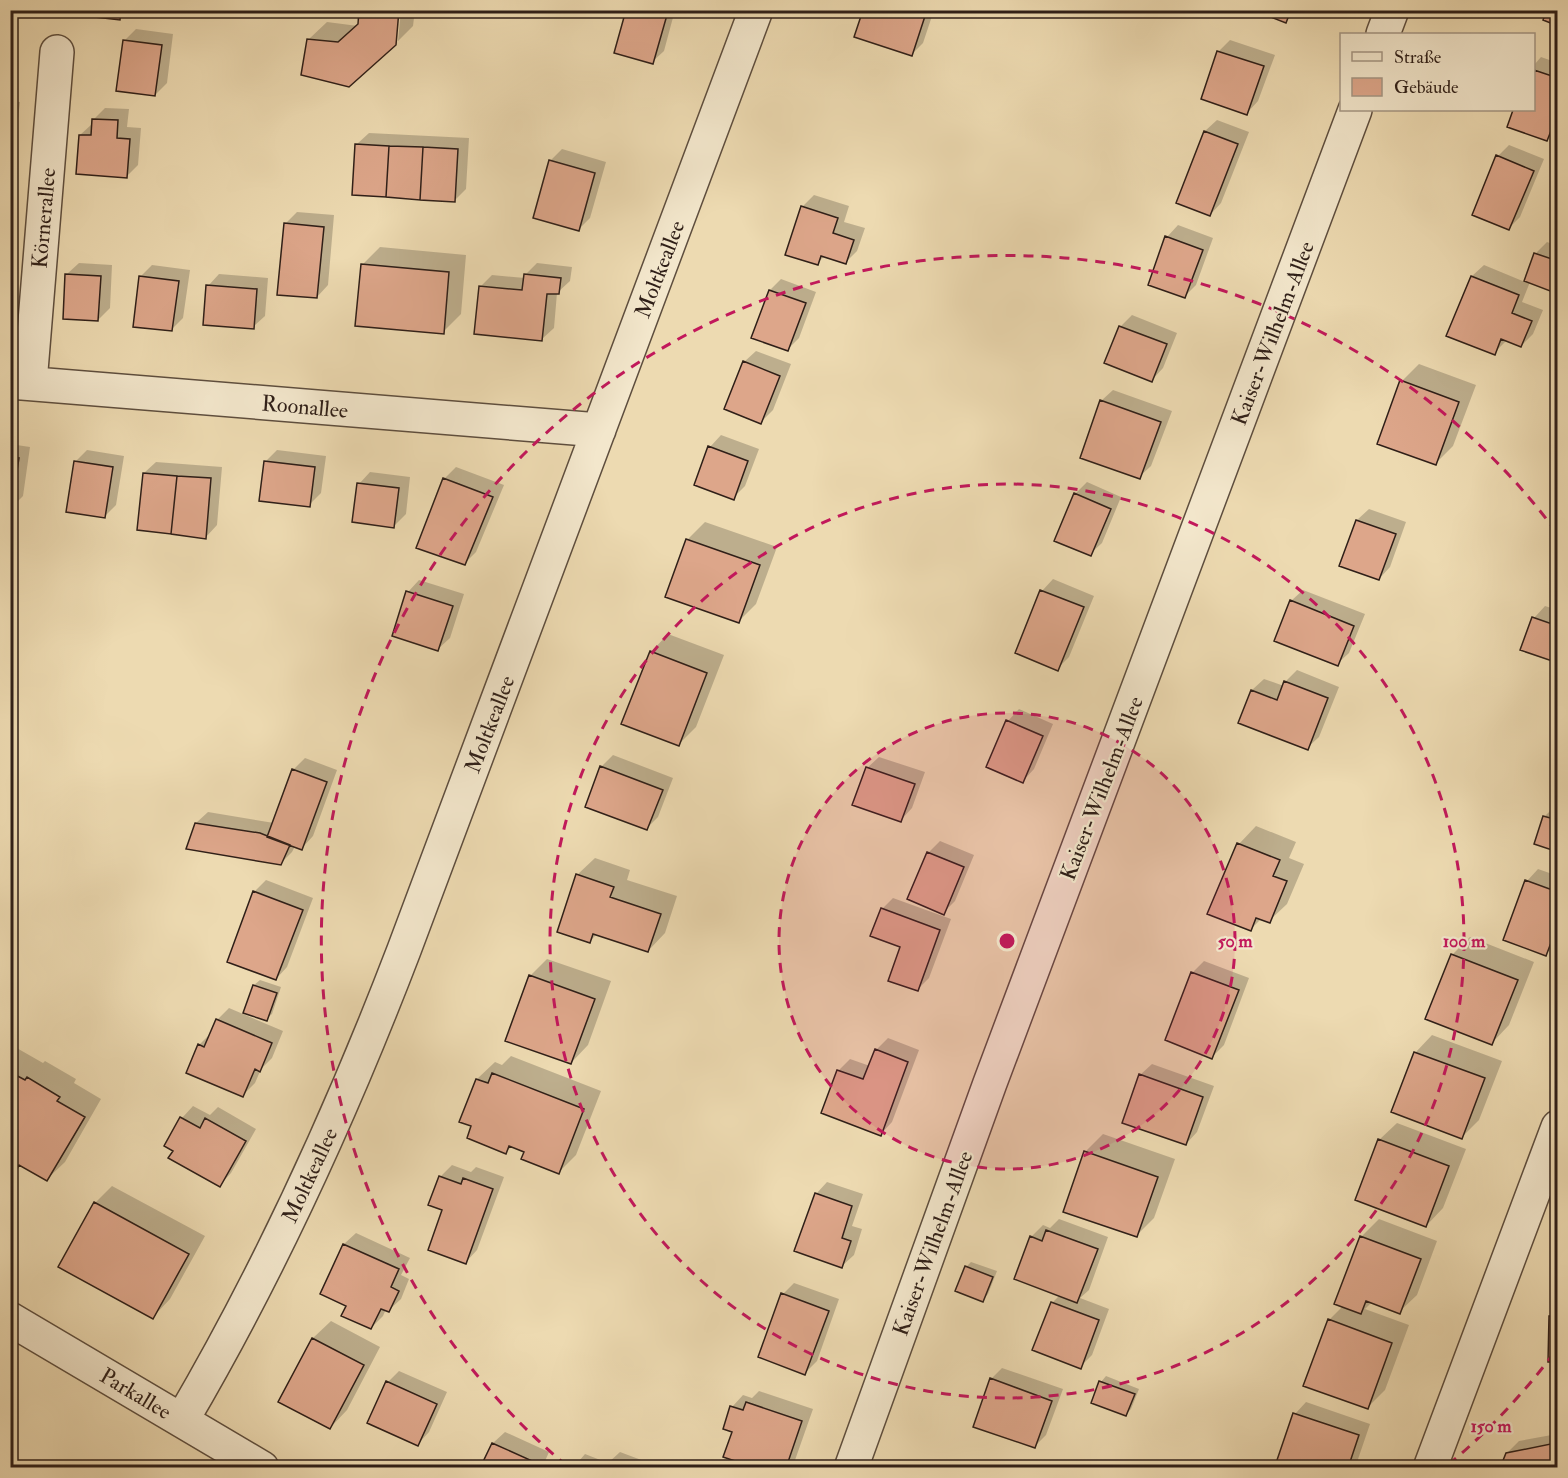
<svg xmlns="http://www.w3.org/2000/svg" width="1568" height="1478" font-family="'IM FELL Double Pica',serif">
	<style>
		.shadow { fill: #0003 }
		.building { fill: #dda68a; stroke: #2f1f18; stroke-width: 1.5 }
		.lines { fill: none; stroke-linecap: round; stroke-linejoin: round }
		.minor-casing { stroke: #5e4e3e; stroke-width: 36 }
		.minor { stroke: #f3e7cc; stroke-width: 33 }
		.ring { fill: none; stroke: #c2185b; stroke-width: 3; stroke-dasharray: 10 8 }
		.labels { text-anchor: middle; stroke-width: 4.5; stroke-linejoin: round; paint-order: stroke }
		.street-label { font-size: 22px; fill: #2f1f18; stroke: #f3e7cc }
		.centre { fill: #c2185b; stroke: #f3e7cc; stroke-width: 3 }
		.ring-label { font-size: 18px; text-anchor: middle; font-weight: bold; fill: #c2185b; stroke: #f3e7cc; stroke-width: 4.5; stroke-linejoin: round; paint-order: stroke }
	</style>
	<rect width="100%" height="100%" fill="#eddab1"/>
	<filter id="stains"><feTurbulence type="fractalNoise" baseFrequency=".00333" numOctaves="4"/><feColorMatrix values="0 0 0 0 .2 0 0 0 0 .09 0 0 0 0 .02 0 0 0 .5 -.17"/></filter>
	<radialGradient id="worn" r=".72"><stop offset=".6" stop-color="#630" stop-opacity="0"/><stop offset="1" stop-color="#630" stop-opacity=".3"/></radialGradient>
	<path class="shadow" d="M71 10H127L119 18Z
		M398 10 303 74 309 39 327 22 358 26Z
		M401 10H415L413 26 398 41Z
		M628 10H675L664 51 652 62Z
		M865 10H934L923 43 911 55Z
		M1257 10H1296L1286 21Z
		M136 29 173 34 167 83 155 95 124 41Z
		M1230 40 1275 55 1258 101 1247 113 1203 98 1219 51Z
		M1541 57 1558 63V129L1547 139 1509 126 1515 110H1534V65Z
		M10 101 20 102 14 152 10 155V115L17 116V113L10 112Z
		M105 108 129 109 127 127 141 128 138 165 127 176 80 135 92 124H93L94 119Z
		M1217 120 1249 132 1221 203 1210 215 1178 203 1205 131Z
		M369 133 469 138 466 189 454 201 357 144Z
		M1509 145 1544 159 1520 217 1509 228 1498 156Z
		M562 149 606 162 590 218 578 230 550 161Z
		M814 195 849 206 844 222 865 228 857 251 846 262 825 256 817 263 802 207Z
		M297 212 334 215 328 285 317 297 285 224Z
		M1178 225 1213 238 1196 285 1185 296 1167 237Z
		M1547 242 1558 246V292L1530 282 1522 302 1543 310 1533 334 1521 346 1507 340 1494 353 1448 335 1472 276 1484 265 1525 282 1535 254Z
		M380 247 466 255 461 314 443 332 362 265Z
		M79 263 112 265 110 308 98 320 67 274Z
		M537 263 572 267 570 281 557 293 554 328 542 339 480 287 492 275 525 278V275Z
		M152 265 190 270 183 318 171 330 141 276Z
		M219 274 268 278 265 316 253 327 208 286Z
		M781 279 816 292 799 338 787 350 770 290Z
		M1132 315 1177 333 1163 368 1152 380 1120 327Z
		M756 351 791 364 773 410 761 422 744 362Z
		M1419 364 1476 385 1453 446 1435 464 1402 381Z
		M1113 390 1172 411 1151 466 1139 477 1101 401Z
		M721 435 759 449 745 486 733 498 710 447Z
		M10 444 30 447 23 496 11 508Z
		M87 450 124 456 116 505 105 516 75 462Z
		M277 450 326 456 321 493 309 505 265 462Z
		M156 462 222 467 217 525 206 537 144 473Z
		M456 467 504 485 476 552 464 564 444 479Z
		M370 472 410 477 406 514 394 526 359 484Z
		M1087 482 1121 497 1102 543 1090 554 1075 494Z
		M1369 509 1406 522 1390 567 1379 579 1357 520Z
		M705 522 777 547 756 604 739 621 687 540Z
		M1053 579 1094 596 1069 657 1057 669 1042 591Z
		M419 580 464 594 450 638 438 649 408 592Z
		M1303 590 1365 614 1349 653 1337 664 1291 601Z
		M1545 606 1558 610V661L1522 649 1534 618Z
		M668 634 724 655 696 727 678 745 651 652Z
		M1297 670 1339 687 1319 737 1307 748 1240 722 1252 690 1264 679 1284 686 1285 682Z
		M1019 709 1053 724 1034 769 1023 781 1008 721Z
		M613 755 673 778 658 817 647 828 587 806 602 766Z
		M879 757 925 772 912 808 901 820 867 768Z
		M305 758 337 770 313 836 302 848 295 846 292 852 280 864 196 823 208 812 274 823 293 770Z
		M1556 805H1558V851L1545 816Z
		M1256 826 1296 842 1289 858 1304 864 1287 904 1269 921 1262 918 1250 930 1209 913 1239 844Z
		M940 841 974 855 955 901 943 913 928 853Z
		M595 858 630 870 627 880 677 896 665 933 648 951 597 934 590 941 577 875Z
		M1538 869 1558 876V941L1545 954 1527 881Z
		M266 880 313 898 287 967 276 979 254 892Z
		M893 898 951 919 929 978 917 990 902 946 882 909Z
		M1470 937 1534 962 1509 1025 1492 1043 1452 955Z
		M547 959 611 981 588 1045 571 1063 530 976Z
		M1204 961 1249 978 1224 1045 1212 1057 1192 973Z
		M260 980 281 987 272 1014 266 1019 254 985Z
		M229 1008 283 1031 272 1058 261 1069 255 1083 243 1095 199 1045 211 1033 217 1020Z
		M1432 1035 1502 1061 1479 1120 1461 1138 1415 1053Z
		M888 1038 919 1050 892 1122 881 1134 838 1071 850 1059 870 1066 876 1050Z
		M15 1047 43 1063 45 1061 76 1079 74 1083 101 1099 65 1162 47 1179 21 1164 15 1169 10 1166V1052Z
		M511 1056 601 1091 576 1155 559 1172 526 1151 512 1146 506 1152 473 1126 477 1079 495 1062 502 1065Z
		M1152 1064 1214 1086 1197 1132 1186 1144 1140 1075Z
		M193 1106 210 1115 218 1107 256 1129 231 1173 220 1185 175 1150 166 1145 182 1118Z
		M1397 1123 1466 1149 1443 1208 1426 1226 1379 1140Z
		M1103 1134 1175 1159 1154 1218 1137 1235 1085 1152Z
		M452 1165 471 1172 476 1167 504 1177 477 1250 466 1262 444 1209 440 1177Z
		M827 1182 863 1194 852 1226 862 1229 854 1255 842 1266 816 1194Z
		M112 1186 205 1236 170 1299 153 1317 95 1203Z
		M1059 1219 1108 1237 1089 1290 1080 1298 1109 1309 1092 1355 1080 1367 1052 1303 1060 1295 1031 1237 1043 1225 1050 1228Z
		M1379 1219 1437 1241 1417 1295 1399 1312 1372 1302 1365 1309 1409 1325 1385 1390 1367 1408 1329 1320 1343 1306 1336 1303 1362 1236Z
		M356 1233 410 1258 401 1275 409 1279 401 1299 389 1310 386 1309 383 1316 371 1328 348 1305 344 1244Z
		M971 1262 997 1271 988 1294 983 1300 966 1267Z
		M794 1283 839 1299 817 1361 805 1373 783 1294Z
		M1558 1310V1360L1551 1317Z
		M331 1321 380 1347 347 1410 330 1428 280 1401 313 1338Z
		M1002 1368 1063 1389 1046 1435 1034 1447 991 1379Z
		M399 1371 447 1392 429 1432 418 1444 388 1382Z
		M1106 1376 1139 1389 1131 1409 1126 1414 1101 1382Z
		M759 1391 813 1409 794 1463 790 1468H761L733 1431 732 1407 743 1395 752 1398Z
		M1306 1402 1370 1424 1355 1468H1287L1289 1466 1295 1414Z
		M1558 1407V1468L1507 1453 1519 1441 1557 1434 1555 1409Z
		M505 1432 549 1452 542 1468H482L493 1443Z
		M620 1452 644 1461 642 1468H573L585 1454 608 1463Z"/>
	<path class="building" d="M69 10H121L120 20 69 14Z
		M359 10H399L396 45 349 87 301 75 307 39 338 42 358 24Z
		M626 10H652L667 15 653 64 614 53Z
		M863 10H927L912 56 854 37Z
		M1253 10H1291L1286 23Z
		M1547 10H1558V26L1543 20Z
		M123 40 162 45 155 96 116 91Z
		M1217 51 1264 66 1247 115 1201 99Z
		M1534 70 1558 78V113L1547 141 1507 127 1513 110H1534Z
		M92 119 118 120 117 138 130 139 127 178 76 174 79 135H91Z
		M1204 131 1238 144 1210 216 1176 203Z
		M355 144 389 146 386 197 352 195Z
		M389 146 423 147 420 200 386 197Z
		M423 147 458 149 455 202 420 200Z
		M1496 155 1534 171 1509 230 1472 215Z
		M549 160 595 173 579 231 533 218Z
		M801 206 838 218 833 233 854 240 846 264 821 256 818 265 785 255Z
		M284 223 324 227 317 298 277 295Z
		M1165 236 1203 250 1185 298 1148 285Z
		M1534 253 1558 261V294L1524 281Z
		M361 264 449 272 444 334 355 326Z
		M65 274 101 276 98 321 63 319Z
		M524 274 561 278 559 294H547L542 341 474 334 479 286 522 290Z
		M139 276 179 281 172 331 133 327Z
		M1471 276 1519 295 1512 313 1532 321 1521 347 1501 339 1495 355 1446 336Z
		M206 285 257 289 254 329 203 325Z
		M769 290 806 303 788 351 751 338Z
		M1119 326 1167 344 1152 382 1104 363Z
		M743 361 780 376 761 424 724 409Z
		M1400 380 1459 402 1436 465 1377 444Z
		M1100 400 1161 422 1140 479 1080 458Z
		M708 446 748 461 734 500 694 485Z
		M10 457 19 458 11 509H10Z
		M74 461 113 467 105 518 66 512Z
		M264 461 315 467 310 507 259 501Z
		M143 473 177 476 171 534 137 530Z
		M177 476 211 478 206 539 171 534Z
		M443 478 493 497 465 565 416 548Z
		M357 483 399 488 394 528 352 522Z
		M1074 493 1111 509 1091 556 1054 541Z
		M1356 520 1396 534 1379 580 1339 566Z
		M686 539 760 565 739 623 665 597Z
		M1040 590 1084 607 1058 671 1015 653Z
		M406 591 453 606 438 651 392 636Z
		M1290 600 1354 626 1338 666 1274 641Z
		M1532 617 1558 626V663L1520 650Z
		M650 651 707 673 679 746 621 724Z
		M1284 681 1328 698 1308 750 1238 723 1251 690 1277 700Z
		M1006 720 1043 736 1023 783 986 767Z
		M1558 750V767L1552 764Z
		M600 766 663 790 647 830 585 807Z
		M866 767 915 784 901 822 852 805Z
		M292 769 327 782 302 850 267 837Z
		M1543 816 1558 820V852L1534 844Z
		M195 823 260 833 290 845 281 865 186 849Z
		M1237 843 1280 860 1273 876 1287 881 1270 923 1256 918 1251 931 1207 914Z
		M927 852 964 867 944 915 907 899Z
		M576 874 614 887 610 897 661 914 648 952 593 934 590 943 557 932Z
		M1525 880 1558 892V924L1546 956 1503 940Z
		M253 891 303 910 276 980 227 962Z
		M881 908 940 930 918 991 888 981 900 947 870 936Z
		M1451 954 1518 980 1492 1045 1425 1019Z
		M1191 972 1239 990 1212 1059 1165 1040Z
		M529 975 595 999 571 1064 505 1041Z
		M253 985 277 993 267 1021 243 1013Z
		M216 1019 272 1043 260 1072 255 1069 243 1097 186 1073 198 1044 204 1047Z
		M875 1049 908 1062 881 1136 821 1113 837 1070 863 1079Z
		M1414 1052 1485 1078 1462 1139 1391 1112Z
		M10 1072 25 1080 27 1077 60 1097 57 1101 85 1117 47 1181 19 1165 16 1171 10 1168Z
		M492 1073 584 1109 559 1174 521 1159 524 1152 509 1146 506 1154 467 1138 471 1126 459 1122 476 1079 488 1083Z
		M1139 1074 1203 1097 1186 1145 1122 1123Z
		M180 1117 200 1128 205 1118 246 1141 220 1187 168 1158 173 1151 164 1146Z
		M1378 1139 1449 1166 1426 1227 1355 1200Z
		M1084 1151 1158 1177 1137 1237 1063 1212Z
		M439 1176 461 1184 463 1178 493 1189 466 1264 428 1250 442 1210 428 1205Z
		M815 1193 852 1206 842 1238 851 1241 842 1268 794 1251Z
		M94 1202 189 1254 153 1319 58 1267Z
		M1046 1230 1098 1249 1077 1303 1014 1279 1030 1236 1042 1241Z
		M1360 1236 1421 1259 1400 1314 1366 1301 1361 1314 1334 1304Z
		M343 1244 399 1269 391 1287 399 1291 389 1312 381 1309 371 1329 341 1316 346 1306 320 1294Z
		M965 1266 993 1277 983 1302 955 1291Z
		M781 1293 829 1311 805 1375 758 1357Z
		M1051 1302 1099 1320 1081 1369 1032 1350Z
		M1549 1316H1558V1362H1548Z
		M1328 1319 1392 1343 1368 1409 1303 1386Z
		M312 1338 364 1365 330 1429 278 1402Z
		M990 1378 1052 1401 1035 1448 973 1427Z
		M386 1381 437 1404 418 1446 367 1423Z
		M1099 1381 1135 1394 1126 1416 1091 1403Z
		M746 1402 802 1421 786 1468H756L723 1457 732 1432 723 1429 730 1406 743 1410Z
		M1554 1409H1558V1468H1500L1506 1453 1556 1443Z
		M1293 1413 1359 1435 1348 1468H1290L1276 1463Z
		M492 1443 539 1464 537 1468H480Z
		M607 1462 620 1468H605Z"/>
	<g class="lines">
		<defs>
			<path id="minor" d="M1383 34 1392 10
				M10 382 599 430
				M30 383 57 52
				M10 1319 262 1468
				M182 1420C270 1270 342 1112 404 950L756 10
				M851 1468 990 1083 1355 110
				M1430 1468 1558 1127"/>
		</defs>
		<use href="#minor" class="minor-casing"/>
		<use href="#minor" class="minor"/>
	</g>
	<circle cx="1007" cy="941" r="228" fill="#c2185b" fill-opacity=".12"/>
	<g class="ring">
		<circle cx="1007" cy="941" r="228"/>
		<circle cx="1007" cy="941" r="457"/>
		<path d="M1554 1353A685 685 0 0 1 1447 1466M567 1466A685 685 0 1 1 1554 529"/>
	</g>
	<g class="labels">
		<g class="street-label">
			<text transform="translate(43 218) rotate(-85)" y="8">Körnerallee</text>
			<text transform="translate(659 269) rotate(-69)" y="8">Moltkeallee</text>
			<text transform="translate(1272 333) rotate(-69)" y="8">Kaiser-Wilhelm-Allee</text>
			<text transform="translate(305 406) rotate(5)" y="8">Roonallee</text>
			<text transform="translate(489 724) rotate(-69)" y="8">Moltkeallee</text>
			<text transform="translate(1101 788) rotate(-69)" y="8">Kaiser-Wilhelm-Allee</text>
			<text transform="translate(309 1175) rotate(-65)" y="8">Moltkeallee</text>
			<text transform="translate(932 1243) rotate(-70)" y="8">Kaiser-Wilhelm-Allee</text>
			<text transform="translate(136 1393) rotate(31)" y="8">Parkallee</text>
		</g>
	</g>
	<circle cx="1007" cy="941" r="9" class="centre"/>
	<g class="ring-label">
		<text x="1235" y="947">50 m</text>
		<text x="1464" y="947">100 m</text>
		<text x="1491" y="1432">150 m</text>
	</g>
	<rect width="1568" height="1478" fill="none" stroke="#eddab1" stroke-width="36"/>
	<rect x="12" y="12" width="1544" height="1454" fill="none" stroke="#2f1f18" stroke-width="3"/>
	<rect x="18" y="18" width="1532" height="1442" fill="none" stroke="#2f1f18" stroke-width="1.5"/>
	<rect x="1340" y="33" width="195" height="78" fill="#f3e7cc" stroke="#a59784" stroke-width="1.5"/>
	<rect x="1352" y="52" width="30" height="9" fill="#f3e7cc" stroke="#a59784" stroke-width="1.5"/>
	<text x="1394" y="63" font-size="18" fill="#2f1f18">Straße</text>
	<rect x="1352" y="78" width="30" height="18" fill="#dda68a" stroke="#a59784" stroke-width="1.5"/>
	<text x="1394" y="93" font-size="18" fill="#2f1f18">Gebäude</text>
	<rect width="100%" height="100%" filter="url(#stains)"/>
	<rect width="100%" height="100%" fill="url(#worn)"/>
</svg>
